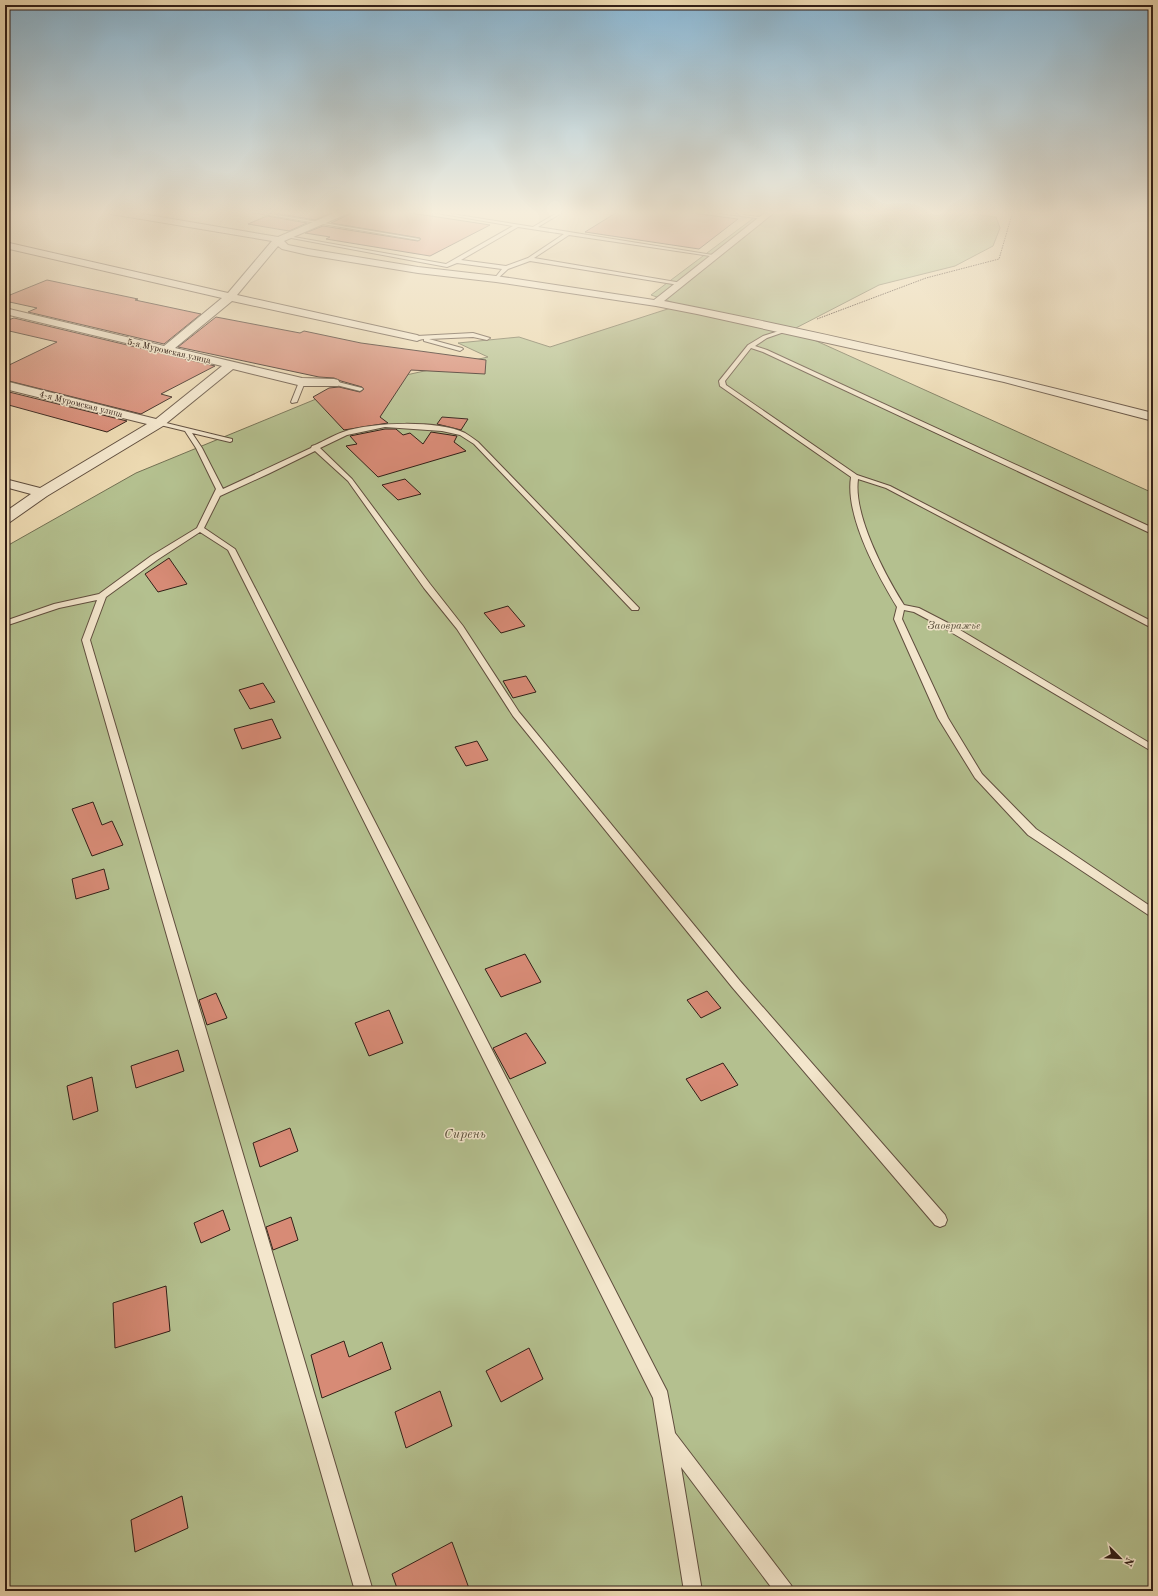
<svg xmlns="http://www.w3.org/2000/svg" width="1158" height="1596" font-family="'Old Standard TT',serif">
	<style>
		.green { fill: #b4c08f; stroke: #737053 }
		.building { fill: #d78b76; stroke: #321f17 }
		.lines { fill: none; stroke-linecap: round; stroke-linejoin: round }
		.lane-casing { stroke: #604e3e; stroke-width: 2 }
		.street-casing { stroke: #604e3e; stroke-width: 2 }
		.path { stroke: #321f17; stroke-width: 1; stroke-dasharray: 1.5 1; stroke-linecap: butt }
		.lane { fill: #f3e6cc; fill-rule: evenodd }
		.street { fill: #f3e6cc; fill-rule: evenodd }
		.labels { text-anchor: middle; stroke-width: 3; stroke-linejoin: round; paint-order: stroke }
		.far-street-label { font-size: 9px; fill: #321f17; stroke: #f3e6cc }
		.park-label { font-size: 11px; font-style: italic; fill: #594f3b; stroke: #f3e6cc }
		.near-park-label { font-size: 13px; font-style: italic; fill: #594f3b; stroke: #f3e6cc }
	</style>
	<rect width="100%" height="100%" fill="#ecd9b1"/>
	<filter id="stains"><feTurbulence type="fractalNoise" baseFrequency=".005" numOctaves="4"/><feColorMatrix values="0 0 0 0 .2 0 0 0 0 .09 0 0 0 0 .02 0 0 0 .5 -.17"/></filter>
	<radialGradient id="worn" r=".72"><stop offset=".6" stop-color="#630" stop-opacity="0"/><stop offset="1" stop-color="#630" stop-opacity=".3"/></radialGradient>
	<path class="green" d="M763 211H943L996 217 1000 228 993 246 955 266 879 285 792 330 1153 493V1591H5V547L136 473 338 390 488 357 458 343 519 337 550 347 680 305 651 295Z"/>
	<path class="building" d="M280 211H336L315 220 274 213Z
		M351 211H398L490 225 430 256 326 239 330 237 305 233 323 226 418 241 421 239 420 238 331 223 350 214Z
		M619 211H677L738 219 699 249 585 232Z
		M267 216 307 223 289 231 248 224Z
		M47 280 138 299 135 300 201 314 164 344 28 312 37 308 5 301V297Z
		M216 317 300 333 304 331 361 343 486 360 485 374 411 370 380 417 388 423 344 430 313 397 329 388 339 387 360 392 364 389 362 387 341 381 334 378 319 377 178 347Z
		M14 318 215 366 161 394 172 397 141 414 5 380V367L57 342 5 330V321Z
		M5 391 127 421 107 432 5 404Z
		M442 417 468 419 461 430 437 424Z
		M385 429H396L403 435 410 433 423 444 431 432 457 436 454 442 466 451 378 477 346 446 357 444 350 436Z
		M405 479 421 494 398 500 382 485Z
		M169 558 187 584 158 592 145 574Z
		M508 606 525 626 501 633 484 613Z
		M526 676 536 692 513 698 503 681Z
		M263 683 275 702 250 709 239 690Z
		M272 719 281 738 242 749 234 729Z
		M477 741 488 760 466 766 455 747Z
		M93 802 102 825 112 821 123 845 92 856 72 809Z
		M104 869 109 889 76 899 72 879Z
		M525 954 541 982 501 997 485 969Z
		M707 991 721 1008 701 1018 687 1000Z
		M216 993 227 1018 207 1025 199 1000Z
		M389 1010 403 1043 369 1056 355 1023Z
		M526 1033 546 1063 510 1079 493 1048Z
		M178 1050 184 1071 136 1088 131 1066Z
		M723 1063 738 1085 701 1101 686 1079Z
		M92 1077 98 1111 73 1120 67 1086Z
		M290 1128 298 1151 260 1167 253 1143Z
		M223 1210 230 1230 201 1243 194 1223Z
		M291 1217 298 1240 273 1250 266 1227Z
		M166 1286 170 1331 115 1348 113 1303Z
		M344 1341 349 1357 382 1342 391 1369 322 1398 311 1355Z
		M529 1348 543 1379 501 1402 486 1371Z
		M440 1391 452 1426 406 1448 395 1412Z
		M182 1496 188 1528 135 1552 131 1520Z
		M452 1542 470 1591H398L392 1574Z"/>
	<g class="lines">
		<defs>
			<path id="lane" d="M245 211H253L420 239 418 240Z
				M425 211H433L533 227 560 211H565L538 227 719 256 717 257 569 235 534 258 682 283 679 285 530 261 508 269 496 280 494 279 502 269 457 263 447 267 286 237 288 236 446 264 513 226ZM518 227 564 234 528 258 506 266 461 260Z
				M705 211H715L765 218 763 219Z
				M782 330 787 331 767 338 755 346 767 350 1153 528V533H1150L763 352 751 348 725 381 726 385 857 475 890 486 1153 622V627H1150L886 488 858 479C853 515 885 575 904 605L919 608 950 624 1153 745V752L944 628 914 612 904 610 902 619 948 718 982 774 1036 829 1153 908V918L1028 835 975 778 938 718 894 619 897 607C877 574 845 516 851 477L720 386 719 381 748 345 763 336Z
				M473 333 490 338 487 340 473 337 429 339 462 348 463 349 460 351 424 341V339L417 340 414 338 417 336Z
				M302 380 305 382 297 402 292 403 291 402 299 382Z
				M334 381 362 388 363 389 360 391 332 384 331 383Z
				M158 421 232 439V441L230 442 192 433 202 448 223 489 311 448 312 446 315 445C324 441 334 435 343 432 372 422 438 420 465 433 470 436 474 439 478 442L639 608 638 610H632L474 444 460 435 442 431 385 427 347 435 320 448 352 479 430 584 463 626 519 712 740 981 945 1215 947 1220 945 1225 940 1227 935 1225 732 987 513 716 457 629 424 588 348 481 315 451 268 474 220 496 204 528 235 549 667 1391 675 1433 791 1585 794 1591H774L681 1467 702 1591H684L653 1398 228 550 200 532 157 560 106 597 90 640 373 1591H355L82 640 97 600 59 608 5 626V621L54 604 99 594 151 556 197 528 216 489 196 448 185 431 156 424 155 423Z"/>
			<path id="street" d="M107 211H125L278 237 339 211H350L349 213 284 241 288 245 308 249 418 267 496 276 654 300 767 211H776L664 301C828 333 991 372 1153 413V421L1004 382 697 314 656 306 496 282 418 273 308 255 282 249 278 246 237 295 417 335 423 338 417 341 232 301 175 348 302 378 334 379 338 380 340 383 338 386H302L233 369 163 426 47 496 10 522 5 523V512L31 494 5 487V479L40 488 147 424 5 389V381L156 419 222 366 5 314V308L164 346 222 298 5 248V242L228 293 272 241 111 214Z"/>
		</defs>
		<use href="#lane" class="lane-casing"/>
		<use href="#street" class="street-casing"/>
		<path class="path" d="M817 319 926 278 999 259 1013 211"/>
		<use href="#lane" class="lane"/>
		<use href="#street" class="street"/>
	</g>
	<linearGradient id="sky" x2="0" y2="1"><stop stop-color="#89b6d3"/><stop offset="0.49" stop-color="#f6eedc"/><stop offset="1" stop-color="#f6eedc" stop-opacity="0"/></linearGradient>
	<rect width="1158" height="434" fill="url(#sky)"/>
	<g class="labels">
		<g class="far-street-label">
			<text transform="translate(169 351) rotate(13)" y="3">5-я Муромская улица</text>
			<text transform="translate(81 404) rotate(14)" y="3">4-я Муромская улица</text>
		</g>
		<g class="park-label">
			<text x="954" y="629">Заовражье</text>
		</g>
		<g class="near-park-label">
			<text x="465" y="1138">Сирень</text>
		</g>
	</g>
	<rect width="1158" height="1596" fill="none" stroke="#ecd9b1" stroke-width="20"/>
	<rect x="6" y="6" width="1146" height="1584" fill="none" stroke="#321f17" stroke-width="2"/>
	<rect x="10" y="10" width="1138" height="1576" fill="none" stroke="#321f17"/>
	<g transform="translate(1120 1558) rotate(114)" stroke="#f3e6cc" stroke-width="3" paint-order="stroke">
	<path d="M0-3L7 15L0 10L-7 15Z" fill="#321f17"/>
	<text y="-6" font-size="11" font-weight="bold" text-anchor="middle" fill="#321f17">N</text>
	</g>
	<rect width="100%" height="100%" filter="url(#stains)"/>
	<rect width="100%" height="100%" fill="url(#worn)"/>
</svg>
